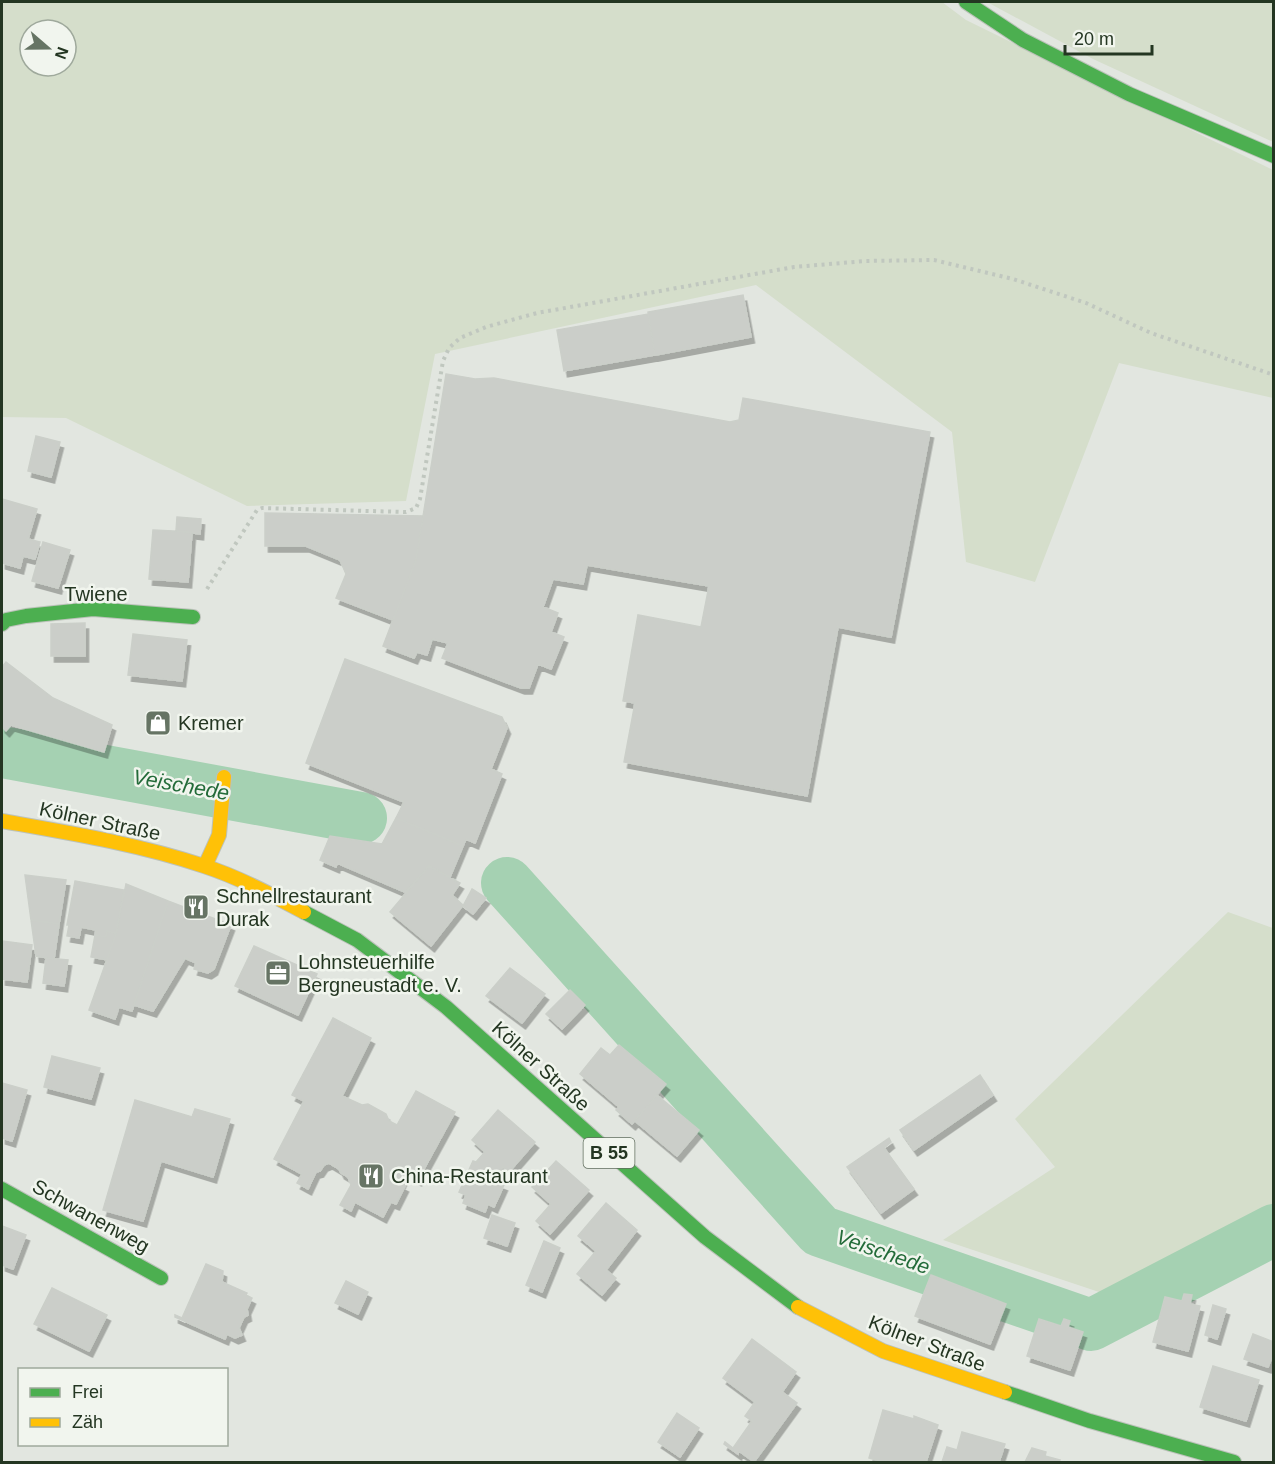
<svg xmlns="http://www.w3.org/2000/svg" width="1275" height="1464" font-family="Helvetica,sans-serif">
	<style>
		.green { fill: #d5decb; fill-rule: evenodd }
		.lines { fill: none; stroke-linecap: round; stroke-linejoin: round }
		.river { stroke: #a5d1b2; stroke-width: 52 }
		.building { fill: #cbcec9; stroke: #cbcfc9; stroke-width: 1.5; filter: url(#shadow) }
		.fast-casing { stroke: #bcc2ba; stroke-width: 16 }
		.slow-casing { stroke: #bcc2ba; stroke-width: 16 }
		.path { stroke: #c0c7bf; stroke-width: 4; stroke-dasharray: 3 4.5; stroke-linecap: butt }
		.fast { stroke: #4caf50; stroke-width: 14 }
		.slow { stroke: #ffc107; stroke-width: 14 }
		.labels { text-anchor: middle; stroke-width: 5; stroke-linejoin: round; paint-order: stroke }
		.shield { fill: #f1f5ee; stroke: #626f5f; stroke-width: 1.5 }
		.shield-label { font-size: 18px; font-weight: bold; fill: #243622 }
		.street-label { font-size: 20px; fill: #243622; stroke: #f1f5ee }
		.poi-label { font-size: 20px; fill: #243622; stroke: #f1f5ee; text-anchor: start }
		.water-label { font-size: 21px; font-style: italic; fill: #236b39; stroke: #f1f5ee }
	</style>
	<defs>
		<filter id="shadow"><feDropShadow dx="3.5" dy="6" stdDeviation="0" flood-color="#0004"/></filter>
	</defs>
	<rect width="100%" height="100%" fill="#e2e6e0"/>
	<path class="green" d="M2 2H942L966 20 1273 170V398L1119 363 1035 582 966 562 952 432 756 285 435 354 406 501 247 506 66 418 2 417ZM30 30H66V66H30Z
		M987 2H1273V142L1093 59Z
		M1228 912 1273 928V1212L1114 1297 943 1240 1055 1167 1015 1119Z"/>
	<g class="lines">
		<path class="river" d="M2 752 361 818
			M507 883 820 1231 1091 1325 1274 1230"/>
	</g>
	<path class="building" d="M743 295 751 337 655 355 648 312Z
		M648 314 655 355 564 371 557 330Z
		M446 374 475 379 494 378 730 422 739 420 743 398 930 432 891 637 838 627 807 796 624 762 635 703 623 701 638 615 701 627 709 586 587 565 583 584 553 579 543 607 558 613 551 632 564 637 551 669 538 664 529 688H521L442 658 448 643 432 639 427 655 417 652 414 658 383 646 416 560Z
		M36 436 60 442 51 477 28 471Z
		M2 499 37 509 28 539 40 542 35 559 23 556 20 568 2 563Z
		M265 513 423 516 416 560 393 620 336 598 346 574 340 560 306 546H265Z
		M177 517 201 519 200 534 176 531Z
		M153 530 192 532 188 582 149 579Z
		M43 542 70 550 58 588 32 581Z
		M85 623V656H51V624Z
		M133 634 187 640 182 681 128 675Z
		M345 659 502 717 507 728 491 769 502 774 475 843 466 839 463 846 396 818 404 802 306 763Z
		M6 662 53 698 112 725 104 752 11 725 6 731 2 727V667Z
		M396 818 463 846 450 877 429 866 405 892 337 863 336 867 320 860 330 836 382 844Z
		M429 866 460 883 452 895 463 905 431 946 390 912Z
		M25 875 66 880 59 924 31 920Z
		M75 881 124 890 116 933 107 931 106 937 95 935 96 930 81 927 79 938 67 936 69 925H67Z
		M126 884 168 901 132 1011 119 1007 115 1019 89 1010 116 934Z
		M472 889 486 898 473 914 463 906Z
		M168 901 231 925 214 969 208 973 194 969 196 963 185 958 153 1011 134 1005 132 1011Z
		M31 920 59 924 54 959 36 956Z
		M107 931 116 934 107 960 91 957 95 935 106 937Z
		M2 941 32 945 27 982 2 979Z
		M254 946 317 974 298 1015 235 986Z
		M46 958 68 960 64 986 43 983Z
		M510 968 545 994 522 1023 486 996Z
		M570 990 585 1005 562 1029 546 1014Z
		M333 1018 371 1038 342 1096 362 1105 368 1104 386 1114 389 1121 397 1125 416 1091 455 1112 418 1180 406 1173 401 1184 405 1186 396 1204 391 1202 383 1217 355 1202 351 1211 340 1205 351 1185 348 1177 341 1173 339 1169 329 1163 324 1165 320 1171 316 1172 308 1189 297 1183 302 1174 274 1159 304 1101 292 1095Z
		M619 1045 666 1084 632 1124 616 1110 619 1107 580 1074 601 1048 610 1055Z
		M52 1056 100 1068 91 1099 44 1087Z
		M980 1075 993 1095 914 1150 900 1130Z
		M2 1083 27 1090 12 1141 2 1138Z
		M657 1095 699 1130 677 1156 635 1121Z
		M135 1100 192 1117 195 1109 230 1119 213 1177 161 1161 143 1221 103 1210Z
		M498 1110 535 1142 509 1172 503 1167 498 1173 494 1181 504 1185 494 1207 488 1204 485 1212 463 1203 466 1195 459 1192 473 1161 476 1162 485 1152 472 1140Z
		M889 1138 891 1142 884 1148 914 1189 881 1213 847 1167Z
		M556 1161 589 1190 550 1234 536 1221 551 1204 532 1187Z
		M606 1203 637 1230 606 1270 616 1278 602 1295 577 1274 596 1251 578 1236Z
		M492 1215 515 1223 507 1246 484 1238Z
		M2 1226 26 1235 13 1269 2 1265Z
		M544 1241 560 1248 542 1292 526 1285Z
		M206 1264 223 1271 222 1282 247 1293 246 1295 252 1298 247 1309 248 1315 244 1317 239 1328 242 1335 235 1338 227 1334 225 1339 175 1317V1315L182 1318Z
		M931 1275 1006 1304 990 1344 915 1316Z
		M346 1281 368 1292 358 1314 335 1303Z
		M52 1288 107 1315 89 1351 34 1324Z
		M1184 1294 1192 1295 1190 1304 1200 1306 1188 1351 1153 1342 1165 1297 1182 1301Z
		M1213 1305 1226 1309 1217 1339 1205 1335Z
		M1039 1319 1061 1326 1064 1319 1070 1321 1068 1327 1083 1332 1070 1370 1027 1356Z
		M1253 1334 1274 1342V1352L1268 1367 1244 1359Z
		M752 1339 796 1372 782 1392 797 1403 754 1462 739 1451 738 1454 724 1444 725 1442 733 1448 752 1421 745 1416 755 1402 723 1378Z
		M1213 1366 1259 1380 1246 1421 1200 1407Z
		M883 1410 914 1419V1416L938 1425 926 1462H879L880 1461 869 1458Z
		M677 1413 699 1428 680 1457 658 1442Z
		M962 1432 1005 1444 999 1462H942L947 1447 957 1450Z
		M1032 1448 1046 1452 1045 1456 1060 1460 1059 1462H1025Z"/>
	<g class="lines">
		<defs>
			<path id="fast" d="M966 2 1023 40 1129 94 1274 156
				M2 624 6 620 26 616 93 609 193 617
				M304 912 357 940 446 1007 705 1237 798 1307
				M2 1189 161 1278
				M1005 1392 1090 1421 1234 1462"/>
			<path id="slow" d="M2 821C70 833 138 844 204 866 238 877 272 895 304 912
				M205 866 219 835 224 777
				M798 1307 883 1351 1005 1392"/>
		</defs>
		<use href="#fast" class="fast-casing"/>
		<use href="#slow" class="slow-casing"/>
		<path class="path" d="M207 589 257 510 262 508 406 512 416 508 420 499 443 361 449 348 460 338 486 327 537 313 794 267 865 261 934 260 1013 279 1086 303 1151 333 1274 375"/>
		<use href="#fast" class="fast"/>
		<use href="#slow" class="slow"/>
	</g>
	<defs>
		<symbol id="shop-square" viewBox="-11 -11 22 22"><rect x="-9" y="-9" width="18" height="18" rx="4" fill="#667464" stroke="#f1f5ee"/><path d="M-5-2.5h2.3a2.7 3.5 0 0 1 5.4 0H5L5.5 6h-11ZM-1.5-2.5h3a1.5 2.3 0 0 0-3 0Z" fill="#fff"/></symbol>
		<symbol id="restaurant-square" viewBox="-11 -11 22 22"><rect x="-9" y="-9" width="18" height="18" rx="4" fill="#667464" stroke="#f1f5ee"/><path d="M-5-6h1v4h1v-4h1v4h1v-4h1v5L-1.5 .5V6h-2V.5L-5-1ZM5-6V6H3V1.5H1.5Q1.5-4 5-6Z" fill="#fff"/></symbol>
		<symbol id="office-square" viewBox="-11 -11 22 22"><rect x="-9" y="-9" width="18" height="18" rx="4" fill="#667464" stroke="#f1f5ee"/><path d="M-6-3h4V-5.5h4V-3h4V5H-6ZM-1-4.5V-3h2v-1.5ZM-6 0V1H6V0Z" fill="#fff"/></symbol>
	</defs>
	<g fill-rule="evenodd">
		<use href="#shop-square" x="143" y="708" width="30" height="30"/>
		<use href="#restaurant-square" x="181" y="892" width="30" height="30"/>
		<use href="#office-square" x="263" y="958" width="30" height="30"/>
		<use href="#restaurant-square" x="356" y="1161" width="30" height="30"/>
	</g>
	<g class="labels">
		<rect class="shield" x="583.5" y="1138" width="51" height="30" rx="4.5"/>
		<g class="shield-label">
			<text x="609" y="1159">B 55</text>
		</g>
		<g class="street-label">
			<text x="96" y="601">Twiene</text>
			<text transform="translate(100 821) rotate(12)" y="7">Kölner Straße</text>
			<text transform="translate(541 1066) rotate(42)" y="7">Kölner Straße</text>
			<text transform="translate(91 1216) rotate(29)" y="7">Schwanenweg</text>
			<text transform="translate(927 1343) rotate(21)" y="7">Kölner Straße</text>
		</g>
		<g class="poi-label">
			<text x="178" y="730">Kremer</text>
			<text x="216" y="903">Schnellrestaurant<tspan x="216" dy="23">Durak</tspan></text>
			<text x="298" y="969">Lohnsteuerhilfe<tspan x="298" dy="23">Bergneustadt e. V.</tspan></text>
			<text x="391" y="1183">China-Restaurant</text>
		</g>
		<g class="water-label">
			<text transform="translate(181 785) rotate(10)" y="7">Veischede</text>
			<text transform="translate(883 1252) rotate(19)" y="7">Veischede</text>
		</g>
	</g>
	<rect width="1275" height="1464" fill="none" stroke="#243622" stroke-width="6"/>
	<rect x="18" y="1368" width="210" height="78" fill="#f1f5ee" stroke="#9fa99c" stroke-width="1.5"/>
	<rect x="30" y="1388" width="30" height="9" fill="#4caf50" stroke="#9fa99c" stroke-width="1.5"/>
	<text x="72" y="1398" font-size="18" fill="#243622">Frei</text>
	<rect x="30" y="1418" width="30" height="9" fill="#ffc107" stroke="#9fa99c" stroke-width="1.5"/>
	<text x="72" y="1428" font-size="18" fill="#243622">Zäh</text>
	<g transform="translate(48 48) rotate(110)"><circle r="28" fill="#f1f5ee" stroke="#9fa99c" stroke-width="1.5"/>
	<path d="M0-4.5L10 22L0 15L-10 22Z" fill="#667464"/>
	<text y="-9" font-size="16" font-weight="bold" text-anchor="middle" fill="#243622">N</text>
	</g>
	<path d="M1065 45v9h87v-9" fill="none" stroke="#243622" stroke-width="3"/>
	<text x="1074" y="45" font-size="18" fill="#243622" stroke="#f1f5ee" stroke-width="4.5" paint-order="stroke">20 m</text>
</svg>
